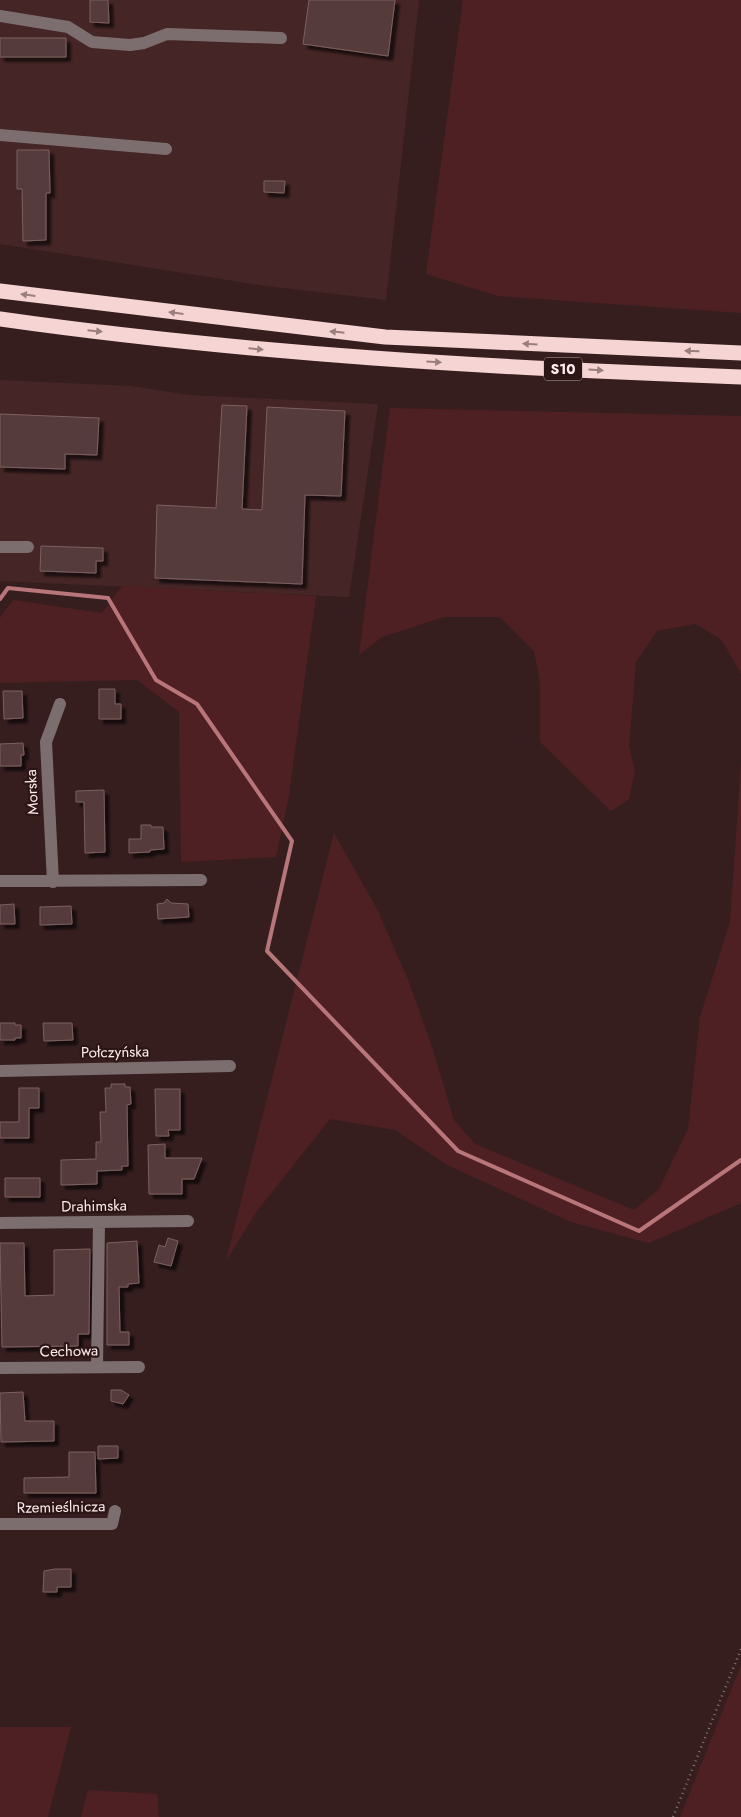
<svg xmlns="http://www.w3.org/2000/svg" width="741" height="1817" font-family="Jost,sans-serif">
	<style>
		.built { fill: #452526 }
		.green { fill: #4f2023 }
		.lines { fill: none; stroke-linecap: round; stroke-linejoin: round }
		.stream { stroke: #b8767a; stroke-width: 4 }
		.building { fill: #553a3a; stroke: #7d6060; filter: url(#shadow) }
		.path { stroke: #897374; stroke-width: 2.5; stroke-dasharray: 1 4; stroke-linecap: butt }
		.minor { stroke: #7c6e6e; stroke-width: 12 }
		.highway { stroke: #f6d4d4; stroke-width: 15 }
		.oneway { fill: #9b7e7e }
		.labels { text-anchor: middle; stroke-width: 4.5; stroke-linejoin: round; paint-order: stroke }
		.shield { fill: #2c1515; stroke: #bfacac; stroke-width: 1 }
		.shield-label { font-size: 14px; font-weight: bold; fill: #feecec }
		.street-label { font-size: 15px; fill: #feecec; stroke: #2c1515 }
	</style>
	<defs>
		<filter id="shadow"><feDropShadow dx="4.5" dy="4.5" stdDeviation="1" flood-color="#0009"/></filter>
	</defs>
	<rect width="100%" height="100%" fill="#361e1f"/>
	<path class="built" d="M0 0H419L386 300 266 286 0 244Z
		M0 380 131 386 190 395 378 404 349 597 0 581Z"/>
	<path class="green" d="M463 0H741V313L498 296 426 274Z
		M390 408 741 416V674L722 640 695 624 657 631 636 662 629 746 635 771 629 799 611 811 540 742V682L534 651 500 617H444L382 637 359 655Z
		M122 586 316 596 289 795 276 857 181 862 179 712 137 680 0 683V618L13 600 102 613Z
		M741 762V1203L649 1243 571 1222 447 1165 395 1130 330 1119 257 1211 226 1261 334 833 378 911 409 982 433 1050 454 1120 475 1144 634 1210 659 1189 688 1129 700 1017 730 922Z
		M741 1665V1817H680L737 1675Z
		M0 1727H71L48 1817H0Z
		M88 1790 157 1794 159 1817H81Z"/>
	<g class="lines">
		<path class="stream" d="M0 599 8 588 108 598 156 680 197 704 292 841 267 951 458 1151 639 1231 741 1160"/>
	</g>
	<path class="building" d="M90 0H108L109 23 90 22Z
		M309 0H395L388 56 303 44Z
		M0 38H66V57H0Z
		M17 150H49L50 193H46V240L23 241 22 189H17Z
		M264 181H285L284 193 264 192Z
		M222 405 247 406 242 509 262 510 267 407 345 411 341 496 305 495 302 584 155 578 157 505 216 508Z
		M0 414 99 418 97 455 65 454V469L0 467Z
		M41 546 103 548V561H96V573L40 571Z
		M99 689H115V704H121V719H99Z
		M3 691H22L23 718 4 719Z
		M23 743 24 755H21V766H0V744Z
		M104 790 105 852 85 853 84 802H76V791Z
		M141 825H151V827H163L164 849 150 850V852L129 853V839H141Z
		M167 899 171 903 188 904 189 917 158 919 157 904 164 903Z
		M14 904 15 924H0V905Z
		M71 906 72 924 40 925V907Z
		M0 1023H15V1025H21V1038H15V1040H0Z
		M43 1023H72L73 1040 44 1041Z
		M111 1084H125V1087H130L131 1104 127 1105 128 1166H122V1170L97 1171V1184L61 1185V1160L96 1159V1142H101L100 1112H106L105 1088H111Z
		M19 1088H39V1108H29V1138H0V1122H19Z
		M155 1089H180V1130H168L169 1136H156Z
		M165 1144V1158H202L194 1179H182V1194H149L148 1145Z
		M5 1178H40V1197H5Z
		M168 1238 178 1241 171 1266 154 1262 159 1245 165 1247Z
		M137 1241 139 1283 128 1284V1287H119L120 1332H129V1345H107V1243Z
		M0 1243H24L25 1296 54 1295V1250L90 1249 89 1334H78V1346L2 1347Z
		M111 1390H121L129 1395 123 1404 111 1401Z
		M23 1392 25 1421H54V1441L1 1442 0 1393Z
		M98 1446H118V1458L98 1459Z
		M69 1452H95L96 1493H24V1478L69 1477Z
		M55 1569H71V1587H57V1592H43L44 1571Z"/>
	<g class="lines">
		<path class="path" d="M673 1817 741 1649"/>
		<path class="minor" d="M0 16 68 27 92 42 130 45 144 43 167 34 281 38
			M0 135 166 149
			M0 547H28
			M0 881 201 880
			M53 882 46 742 60 704
			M0 1071 230 1066
			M0 1223 188 1221
			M97 1367 99 1222
			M0 1368 139 1367
			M0 1524H112L115 1511"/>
		<path class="highway" d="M0 291 385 337 741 353
			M0 319C245 354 494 368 741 377"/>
	</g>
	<defs><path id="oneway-solid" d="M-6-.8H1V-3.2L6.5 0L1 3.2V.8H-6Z" transform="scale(1.25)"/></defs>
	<g class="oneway">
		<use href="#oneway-solid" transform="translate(28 295) rotate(-173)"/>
		<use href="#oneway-solid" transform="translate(176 313) rotate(-173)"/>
		<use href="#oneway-solid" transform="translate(95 331) rotate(6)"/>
		<use href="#oneway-solid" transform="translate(337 332) rotate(-174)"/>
		<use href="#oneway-solid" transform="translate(530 344) rotate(-177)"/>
		<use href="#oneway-solid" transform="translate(256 349) rotate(6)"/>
		<use href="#oneway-solid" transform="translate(692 351) rotate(-178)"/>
		<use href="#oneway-solid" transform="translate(434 362) rotate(3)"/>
		<use href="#oneway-solid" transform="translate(596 370) rotate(3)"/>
	</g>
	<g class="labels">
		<rect class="shield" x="544" y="357.5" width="38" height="23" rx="4"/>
		<g class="shield-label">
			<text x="563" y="374">S10</text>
		</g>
		<g class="street-label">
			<text transform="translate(32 792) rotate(-93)" y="5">Morska</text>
			<text transform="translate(115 1052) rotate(-1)" y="5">Połczyńska</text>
			<text transform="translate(94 1206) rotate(-1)" y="5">Drahimska</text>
			<text transform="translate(69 1351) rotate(-1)" y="5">Cechowa</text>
			<text transform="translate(61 1507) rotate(-1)" y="5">Rzemieślnicza</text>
		</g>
	</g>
</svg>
